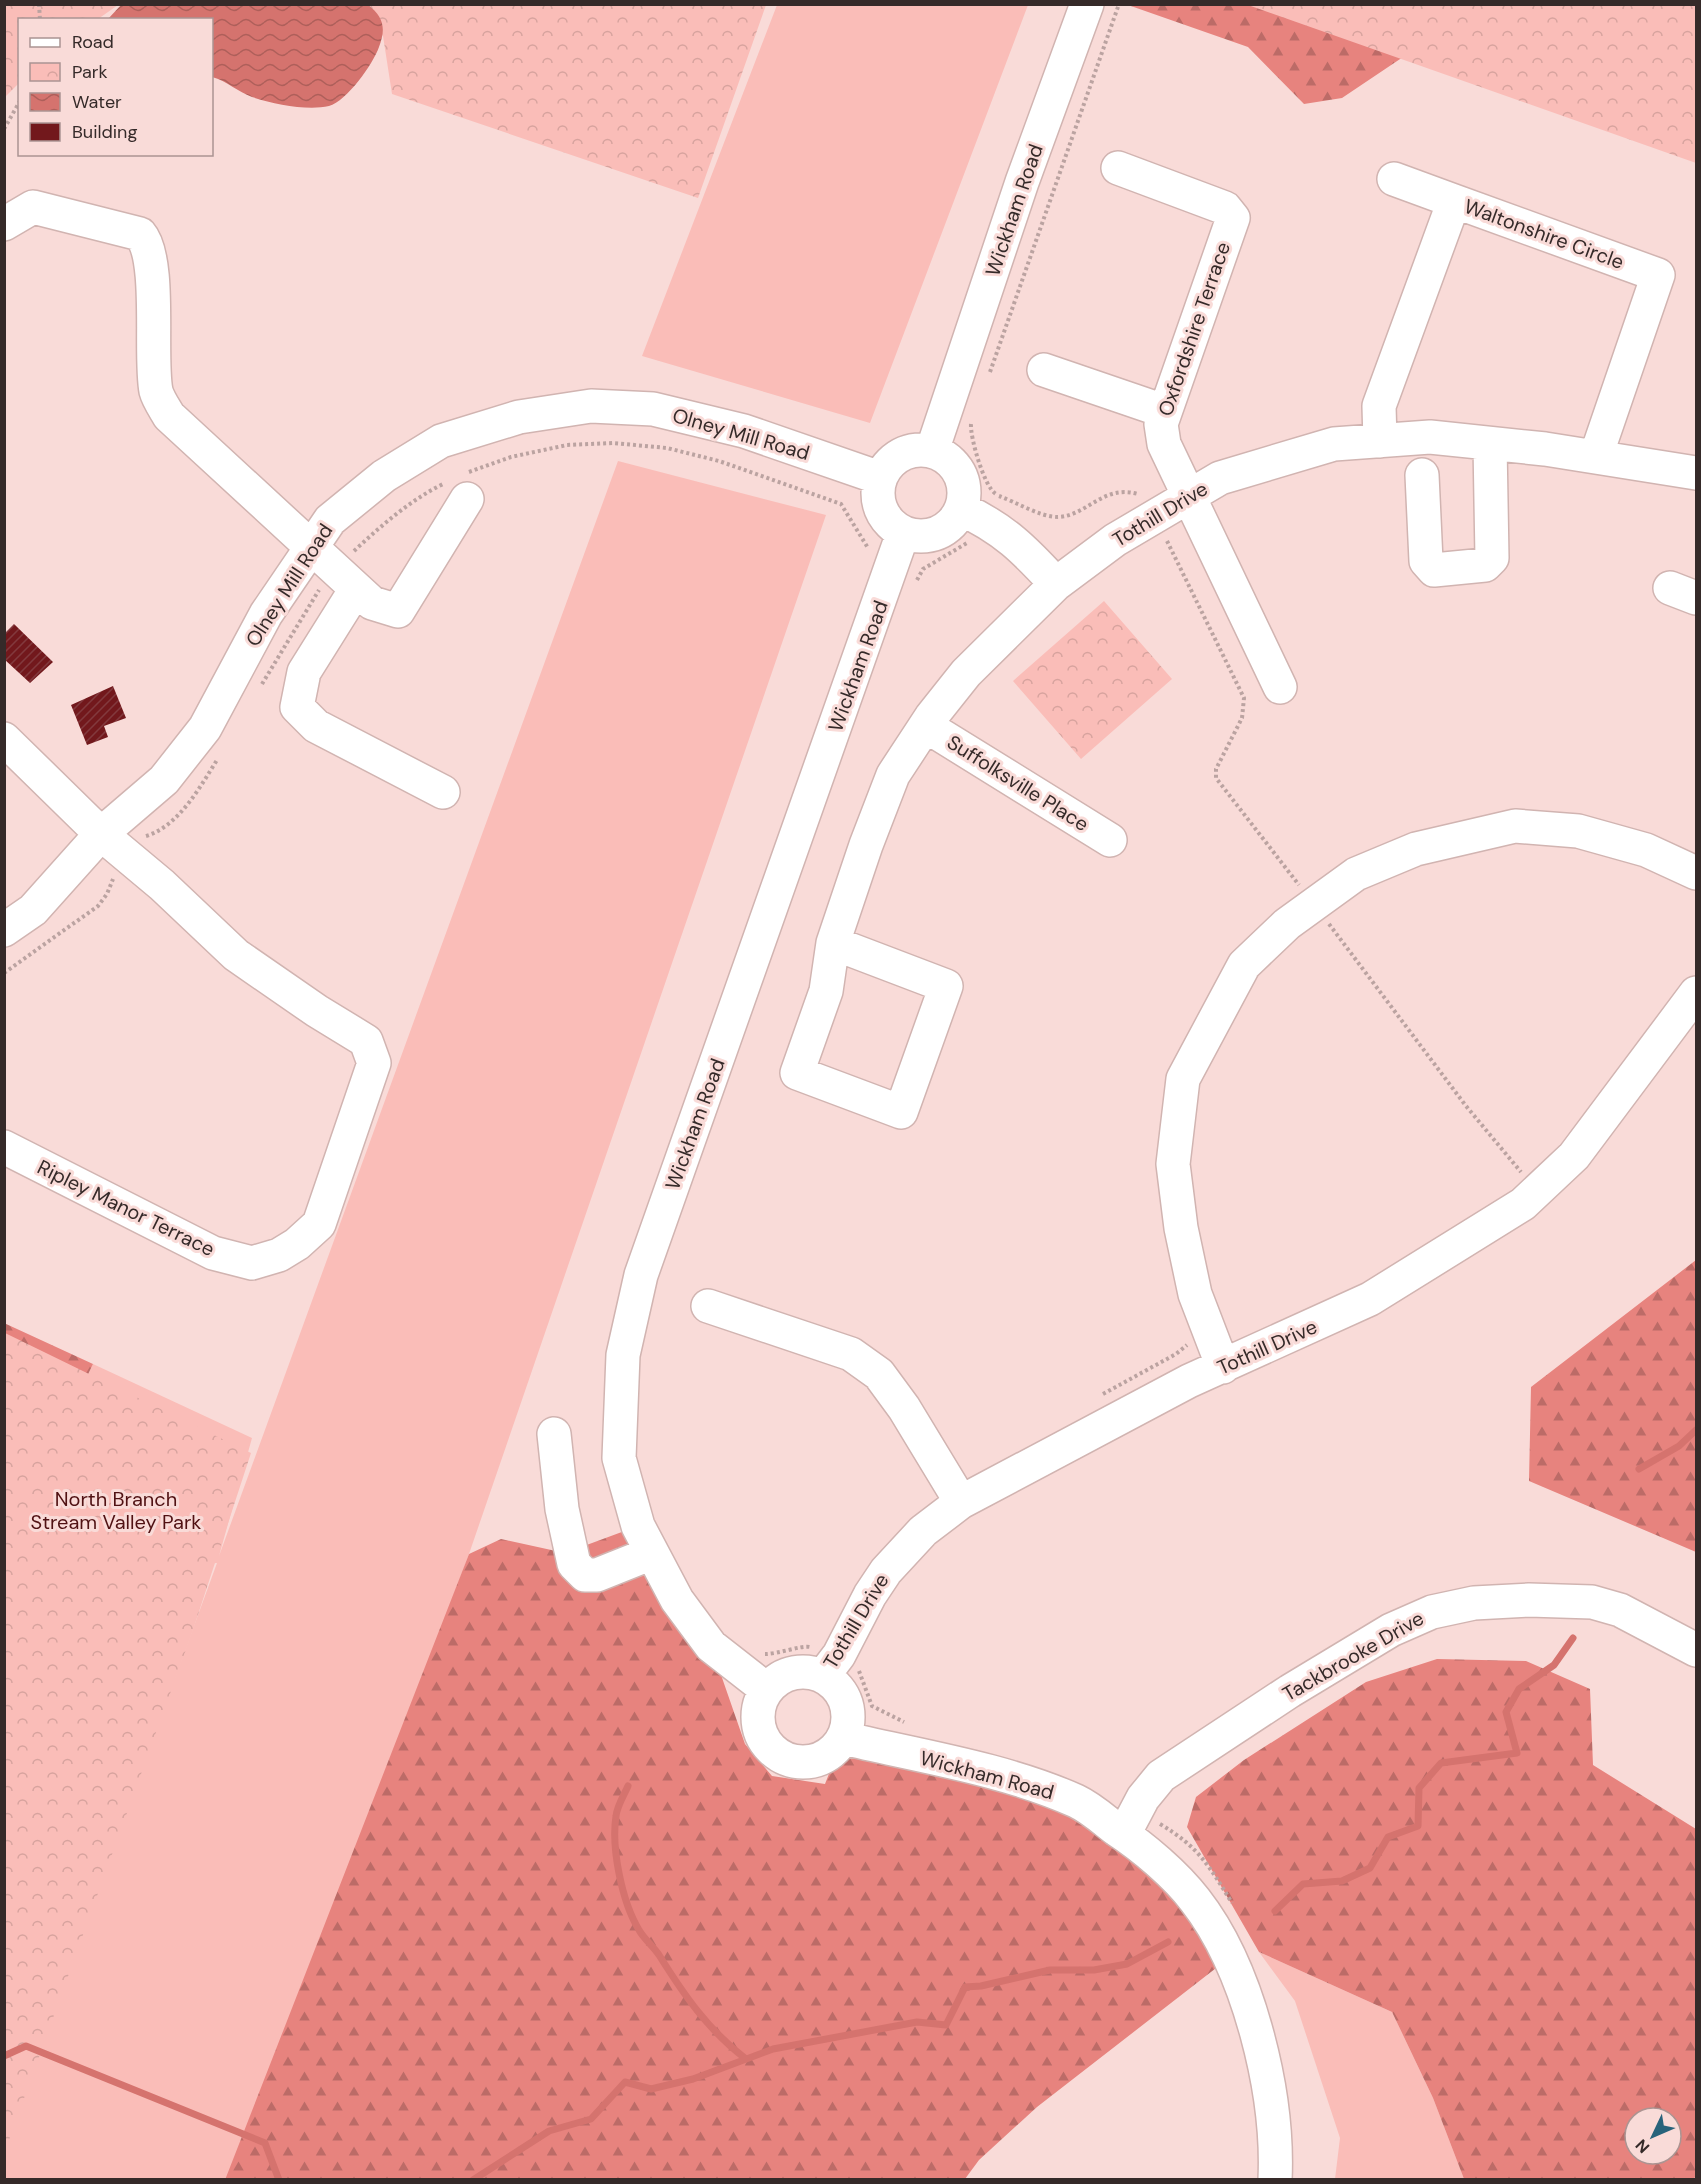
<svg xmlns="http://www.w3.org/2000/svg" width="1701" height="2184" font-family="'DM Sans',sans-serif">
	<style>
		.grass { fill: #fabdb8 }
		.forest { fill: url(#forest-firs); fill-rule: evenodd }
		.park { fill: url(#park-crowns) }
		.water { fill: url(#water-waves) }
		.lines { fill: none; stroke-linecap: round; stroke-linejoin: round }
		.stream { stroke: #d5736e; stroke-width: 7 }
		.building { fill: url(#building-hatch) }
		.minor-casing { stroke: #d1b4b1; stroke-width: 36 }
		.path { stroke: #bba3a1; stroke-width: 4; stroke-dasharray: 3 3; stroke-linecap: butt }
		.minor { stroke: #fff; stroke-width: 33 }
		.labels { text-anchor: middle; stroke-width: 6; stroke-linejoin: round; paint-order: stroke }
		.street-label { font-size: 20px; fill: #352a29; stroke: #f9dbd8 }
		.park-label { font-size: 20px; fill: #501113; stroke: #f9dbd8 }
	</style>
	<defs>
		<pattern id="forest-firs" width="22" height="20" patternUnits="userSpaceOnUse" patternTransform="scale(1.5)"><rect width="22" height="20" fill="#e7837e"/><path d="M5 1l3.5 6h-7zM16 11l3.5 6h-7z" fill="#bc6b67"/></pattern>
		<pattern id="park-crowns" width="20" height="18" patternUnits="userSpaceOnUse" patternTransform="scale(1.5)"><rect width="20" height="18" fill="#fabdb8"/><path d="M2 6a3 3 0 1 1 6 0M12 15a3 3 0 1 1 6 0" fill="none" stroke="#d7a39e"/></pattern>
		<pattern id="water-waves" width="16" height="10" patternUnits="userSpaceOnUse" patternTransform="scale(1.5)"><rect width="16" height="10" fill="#d5736e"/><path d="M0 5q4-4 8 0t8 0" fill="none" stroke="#ae5f5a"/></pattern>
		<pattern id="building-hatch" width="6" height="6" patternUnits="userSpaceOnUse" patternTransform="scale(1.5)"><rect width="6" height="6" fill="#72181c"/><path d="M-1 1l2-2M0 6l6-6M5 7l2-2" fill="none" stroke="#82393d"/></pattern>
	</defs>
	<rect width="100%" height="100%" fill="#f9dbd8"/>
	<path class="grass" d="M777 5H1028L870 423 642 356Z
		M618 461 826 515 469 1554 235 2179H5L4 2146 217 1563 89 1569 65 1422 93 1364 252 1438 219 1556Z
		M1259 1952 1392 2012 1433 2098 1464 2179H1335L1340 2138 1295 2001Z"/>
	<path class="forest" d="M1128 5H1696L1415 49 1342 98 1304 104 1248 47Z
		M1696 1260V1552L1529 1481 1531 1387Z
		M4 1323 93 1364 65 1422 5 1399Z
		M638 1526 711 1646 745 1744 772 1776 825 1784 843 1738 964 1767 1124 1834 1229 1958 1037 2107 979 2160 965 2179 225 2180 469 1554 501 1539 565 1553Z
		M1437 1659 1526 1661 1590 1689 1593 1765 1696 1829V2177L1690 2180 1464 2179 1433 2098 1392 2012 1259 1952 1187 1827 1196 1797 1244 1760 1366 1682ZM1635 2118H1671V2154H1635Z"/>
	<path class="park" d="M5 4H118V5L98 19 20 20 19 83 5 97Z
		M354 5H766L698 198 392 94 383 36Z
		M1248 5H1696V163Z
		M1104 601 1172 679 1081 759 1013 681Z
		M5 1333 251 1453 193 1630 5 2151Z"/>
	<path class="water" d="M121 5H368C384 17 386 29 379 47 373 64 347 101 329 106 307 111 274 104 252 97 238 92 227 81 212 77V20L108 19Z"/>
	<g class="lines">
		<path class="stream" d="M1639 1469 1679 1446 1696 1430
			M628 1786C624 1795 617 1806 616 1816 611 1848 622 1902 639 1930 644 1939 653 1946 659 1955 684 1995 708 2030 746 2059
			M1275 1911 1303 1884 1342 1881 1370 1868 1388 1837 1418 1826 1419 1788 1441 1763 1517 1753 1506 1712 1519 1689 1554 1665 1573 1638
			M4 2056 26 2046 265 2143 279 2180
			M473 2180 549 2131 591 2119 625 2082 651 2089 693 2079 773 2049 917 2022 946 2025 965 1987 981 1986 1050 1970H1094L1127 1964 1168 1942"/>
	</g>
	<path class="building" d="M14 624 53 662 30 683 4 659V634Z
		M113 686 126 718 104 726 108 737 87 745 71 705Z"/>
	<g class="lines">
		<defs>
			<path id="minor" d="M1118 168 1225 208 1233 218 1161 424 1164 444 1280 687
				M1394 179 1454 201
				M4 224 33 207 140 234C162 259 149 356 156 391 158 399 165 409 169 416L372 603 398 611 467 499
				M1044 370 1164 411
				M1380 441 1379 406 1454 201 1658 275 1596 456
				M878 493a43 43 0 1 1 86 0a43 43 0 1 1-86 0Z
				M932 451 1022 182 1087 4
				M1422 475 1426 561 1434 570 1485 565 1492 558 1490 444
				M961 509C1003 528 1025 550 1056 584
				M1670 588 1696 598
				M356 589 304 672 297 707 316 726 443 792
				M926 726 1110 840
				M4 739 101 834 162 885 236 955 317 1011 366 1041 374 1063 319 1224 297 1244 279 1255 252 1263 213 1253 4 1147
				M4 930 33 910 101 834 164 780 205 728 266 614 330 520 384 476 441 441 519 417 591 406 653 409 744 431 880 478
				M833 943 946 986 901 1112 797 1073 826 991 833 943 866 845 893 775 931 717 966 673 1056 584 1115 540 1220 478 1334 444 1430 437 1545 449 1696 473
				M708 1306 851 1354 879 1374 904 1408 961 1502
				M1223 1367 1195 1294 1181 1228 1173 1164 1183 1079 1244 965 1287 924 1356 874 1416 849 1515 826 1578 831 1646 850 1696 873
				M554 1434 562 1509 574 1564 585 1575H597L652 1553
				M758 1717a45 45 0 1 1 90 0a45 45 0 1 1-90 0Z
				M823 1676 839 1655 870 1595 886 1571 923 1531 961 1502 1189 1381 1370 1299 1523 1204 1574 1156 1696 993
				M766 1689 711 1646 677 1600 638 1526 619 1458 623 1355 641 1275 903 533
				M843 1738C919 1756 1005 1769 1076 1801 1091 1808 1104 1820 1117 1830 1143 1847 1176 1875 1195 1900 1249 1969 1279 2093 1275 2180
				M1124 1834 1143 1798 1161 1776 1290 1691 1391 1630 1432 1612 1474 1603 1529 1600 1592 1602 1620 1610 1696 1650"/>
		</defs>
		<use href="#minor" class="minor-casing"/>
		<path class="path" d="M39 4 40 20
			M4 129 20 101
			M990 372 1119 4
			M971 424C970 437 984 487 996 494
			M469 472 511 457 567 445 613 443 667 448 719 461 841 504 868 548
			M999 496C1016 502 1040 517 1058 517 1087 516 1103 484 1138 494
			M1167 541 1244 698 1242 718 1216 769V778L1299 885
			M354 551C382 525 409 501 443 484
			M917 580 923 569 967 543
			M262 684 319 590
			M146 836C179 826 200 787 217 760
			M1329 924 1466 1106 1521 1172
			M4 973 98 906 107 894 113 879
			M1103 1394 1176 1354 1187 1345
			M765 1654C779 1654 801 1645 810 1647
			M859 1671 872 1706 904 1722
			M1160 1824C1199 1847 1209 1866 1232 1903"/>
		<use href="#minor" class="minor"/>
	</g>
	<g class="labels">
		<g class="street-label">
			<text transform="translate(1014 210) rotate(-71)" y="7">Wickham Road</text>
			<text transform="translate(1544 234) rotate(20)" y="7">Waltonshire Circle</text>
			<text transform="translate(1194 329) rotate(-71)" y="7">Oxfordshire Terrace</text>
			<text transform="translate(741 434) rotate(16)" y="7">Olney Mill Road</text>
			<text transform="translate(1160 514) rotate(-31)" y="7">Tothill Drive</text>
			<text transform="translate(289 585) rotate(-57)" y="7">Olney Mill Road</text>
			<text transform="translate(858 666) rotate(-70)" y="7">Wickham Road</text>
			<text transform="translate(1018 783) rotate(32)" y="7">Suffolksville Place</text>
			<text transform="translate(695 1124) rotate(-70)" y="7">Wickham Road</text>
			<text transform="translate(126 1208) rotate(26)" y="7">Ripley Manor Terrace</text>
			<text transform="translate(1267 1347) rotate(-24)" y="7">Tothill Drive</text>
			<text transform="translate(856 1621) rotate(-59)" y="7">Tothill Drive</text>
			<text transform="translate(1353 1656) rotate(-30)" y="7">Tackbrooke Drive</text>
			<text transform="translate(987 1775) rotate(15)" y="7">Wickham Road</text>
		</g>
		<g class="park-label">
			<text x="116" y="1506">North Branch<tspan x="116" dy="23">Stream Valley Park</tspan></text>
		</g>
	</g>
	<rect width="1701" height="2184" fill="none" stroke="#352a29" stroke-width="12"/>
	<rect x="18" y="18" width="195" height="138" fill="#f9dbd8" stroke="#ab9492" stroke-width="1.5"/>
	<rect x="30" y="38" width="30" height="9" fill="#ffffff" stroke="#ab9492" stroke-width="1.5"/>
	<text x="72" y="48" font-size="18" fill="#352a29">Road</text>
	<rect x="30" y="63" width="30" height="18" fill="url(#park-crowns)" stroke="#ab9492" stroke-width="1.5"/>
	<text x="72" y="78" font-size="18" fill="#352a29">Park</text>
	<rect x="30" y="93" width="30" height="18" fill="url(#water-waves)" stroke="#ab9492" stroke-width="1.5"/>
	<text x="72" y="108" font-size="18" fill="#352a29">Water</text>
	<rect x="30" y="123" width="30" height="18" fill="#72181c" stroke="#ab9492" stroke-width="1.5"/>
	<text x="72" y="138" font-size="18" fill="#352a29">Building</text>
	<g transform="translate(1653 2136) rotate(226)"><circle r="28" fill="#f9dbd8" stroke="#ab9492" stroke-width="1.5"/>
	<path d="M0-4.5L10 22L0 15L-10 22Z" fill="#28637b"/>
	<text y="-9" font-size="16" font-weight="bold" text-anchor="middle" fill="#352a29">N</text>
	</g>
</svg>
